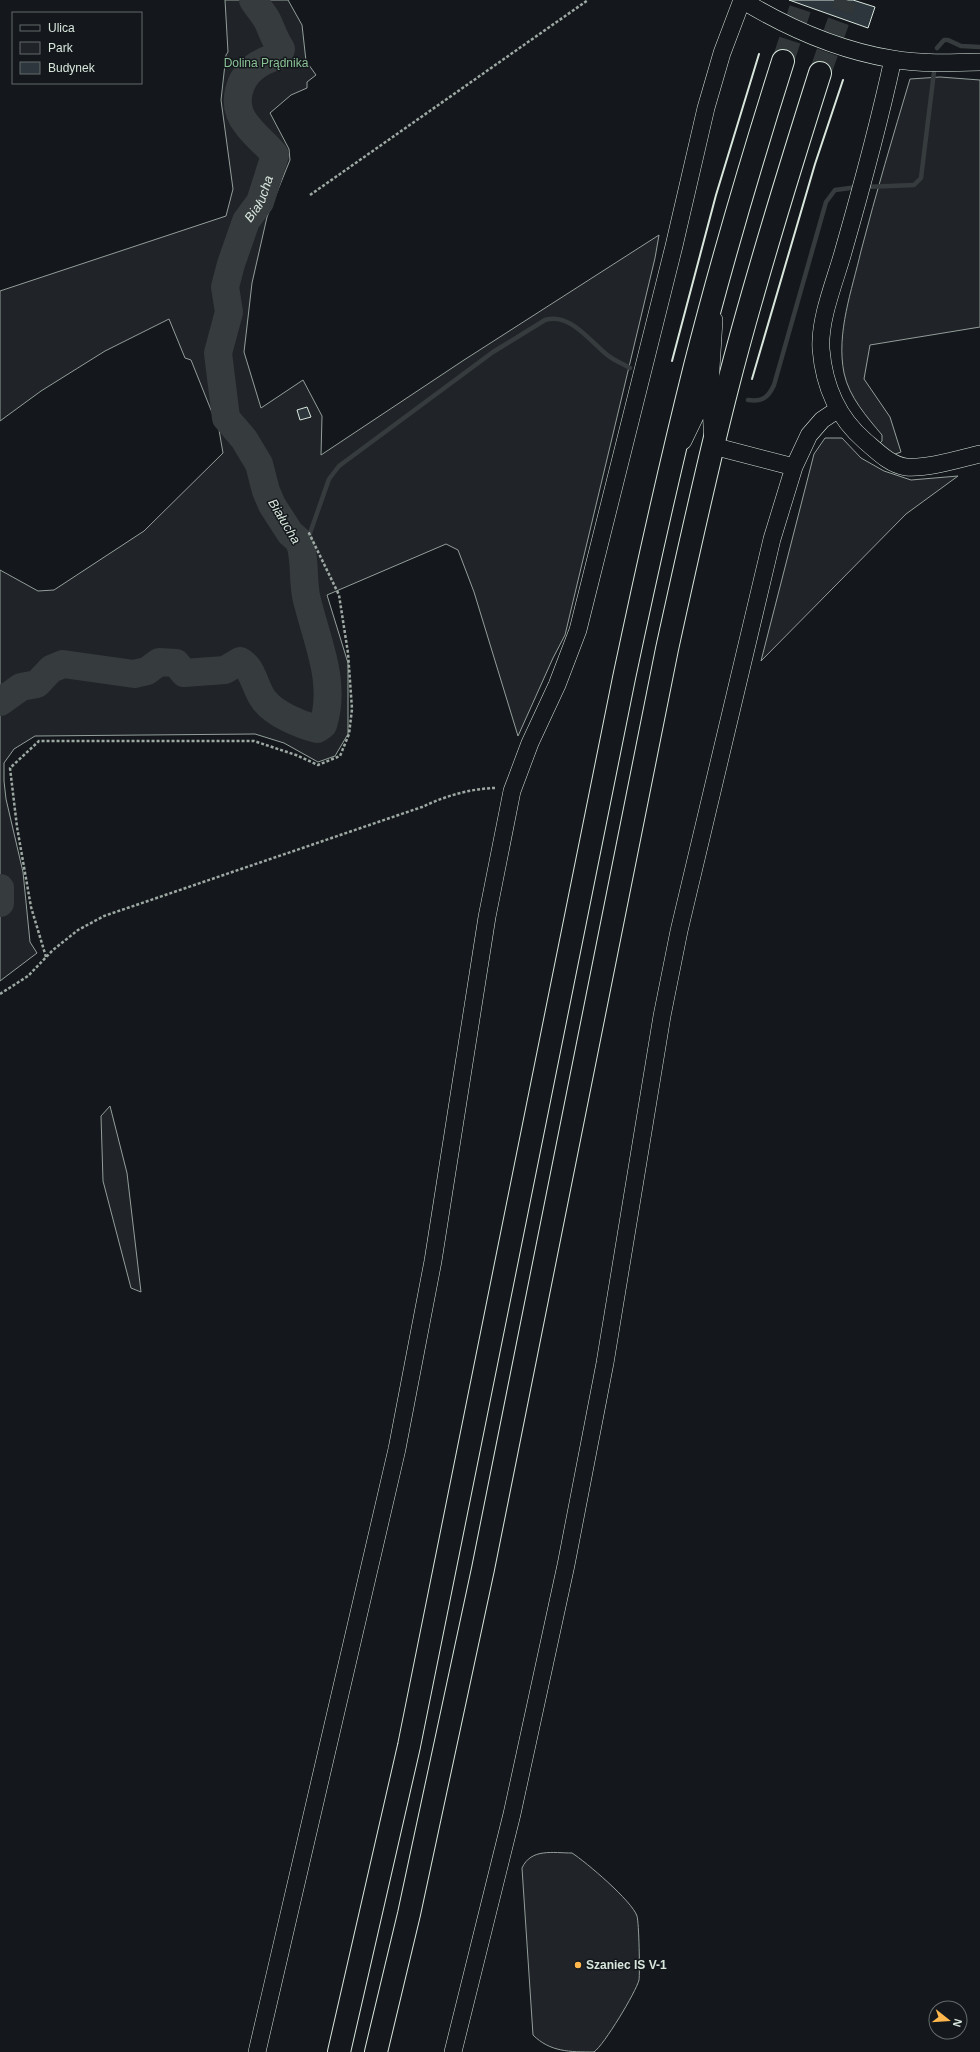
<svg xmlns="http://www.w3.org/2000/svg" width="980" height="2052" font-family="Helvetica,sans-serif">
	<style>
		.green { fill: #202428; stroke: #939e99 }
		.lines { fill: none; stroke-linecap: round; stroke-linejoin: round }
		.stream { stroke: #363b3e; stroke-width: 4.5 }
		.river { stroke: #363b3e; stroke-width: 28 }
		.building { fill: #2c363c; stroke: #d8e6dc }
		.highway-tunnel { stroke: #313739; stroke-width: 22; stroke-dasharray: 22 11; stroke-linecap: butt }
		.minor-casing { stroke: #d8e6dc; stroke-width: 18 }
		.highway-casing { stroke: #d8e6dc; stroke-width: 24 }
		.path { stroke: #9da8a2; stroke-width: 2.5; stroke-dasharray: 3 2; stroke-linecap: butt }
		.minor { stroke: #14181c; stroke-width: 17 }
		.highway { stroke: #14181c; stroke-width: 22 }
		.wall { stroke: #d8e6dc; stroke-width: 2 }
		.poi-dot { fill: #ffb74d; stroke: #14181c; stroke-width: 1.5 }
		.labels { text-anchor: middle; stroke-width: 3; stroke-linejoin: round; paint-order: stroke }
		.park-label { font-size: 12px; fill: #8ac095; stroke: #14181c }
		.poi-label { font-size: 12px; font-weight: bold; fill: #d8e6dc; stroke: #14181c; text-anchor: start }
		.water-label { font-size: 13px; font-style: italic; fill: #d8e6dc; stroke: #14181c }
	</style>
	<rect width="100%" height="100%" fill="#14181c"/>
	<path class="green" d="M225 0H288L302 25 306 61 316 75 307 82V88L291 95 270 113 289 149 290 160 267 217 252 283 244 352 261 408 303 380 322 416 321 455 464 360 659 235 655 258 565 635 553 658 518 736 474 592 458 550 446 544 327 595 348 663V734L335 756 318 762 284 743 255 734 35 736 14 749 4 763V781L6 799 23 872 30 942 37 953 0 981V570L38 591 54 590 144 531 223 453 219 430 191 360 185 358 169 319 105 351 41 391 0 421V291L226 216 233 189 221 100 226 55 228 52Z
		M940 77 980 80V327L870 345 864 379 890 417 901 452 890 456 879 444 882 441V435C867 417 849 397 844 373 836 333 852 290 861 251 876 193 893 136 910 79Z
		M825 438H842L861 458 884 471 911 480 958 476 906 514 761 661 814 454Z
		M110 1106 127 1173 141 1292 131 1288 103 1181 101 1116Z
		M572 1853C586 1862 632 1901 637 1916 639 1922 640 1973 639 1980 636 1992 604 2045 594 2052 570 2052 550 2052 533 2035L522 1868C531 1848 553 1853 572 1853Z"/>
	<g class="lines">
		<path class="stream" d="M937 48 944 40H948L961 46 980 47
			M865 187 914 185 921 178 934 72
			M748 400C762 402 768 398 774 385L826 202 835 190 858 187
			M303 553 329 479 339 466 493 352 545 320C569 312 590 341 606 354 613 360 623 364 630 368"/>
		<g class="river">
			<path id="s1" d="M0 702 21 687 37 684 51 669 63 664 134 674 147 671 159 662 176 663 184 673 225 670 240 661C253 667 255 689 264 700 274 714 301 725 317 729L323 725C337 681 316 640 306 596 303 580 305 563 301 547L299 541 290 533 272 505 266 491 259 464 244 439 226 418 218 353 229 312 225 287 231 264 246 221 260 202 275 155C266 144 255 136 247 125 230 105 238 77 259 64 265 60 273 58 279 55L281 49C275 40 272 31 268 22 265 15 258 8 253 0"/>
			<path d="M0 888V903"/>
		</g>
	</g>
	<path class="building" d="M789 0H853L875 7 868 28Z
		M307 407 311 417 300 420 297 410Z"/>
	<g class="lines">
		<path class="highway-tunnel" d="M783 61 803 0
			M820 73 846 0"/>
		<defs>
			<path id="minor" d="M742 0C788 28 838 50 892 59 920 64 951 63 980 62
				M893 59C879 123 862 186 844 249 836 279 819 318 821 349 824 386 837 417 865 441 877 451 890 465 906 467 927 469 959 459 980 454
				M714 320 710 385 713 446 794 467
				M683 441 709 387
				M257 2052 397 1449 433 1261 487 917 512 791 530 743 557 685 578 630 674 246 706 108 722 53 742 0
				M453 2052 512 1814 566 1565 605 1363 662 1016 679 931 772 539 794 467 809 435 822 420 837 410"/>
			<path id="highway" d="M339 2052 409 1746 624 678C646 574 669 470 695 366 721 264 751 162 783 61
				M376 2052 409 1914 483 1569 667 649C686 562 705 475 727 389 754 283 787 177 820 73"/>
		</defs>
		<use href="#minor" class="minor-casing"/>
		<use href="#highway" class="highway-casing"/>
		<path class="path" d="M310 195 588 0
			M46 957 31 907 17 827 10 768 39 741H254L296 755 318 765 340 756 349 734 352 709 348 653 339 595 308 531
			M0 994 28 976 53 950 78 930 104 916 422 807C445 796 472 788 497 788"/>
		<use href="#minor" class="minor"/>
		<use href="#highway" class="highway"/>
		<path class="wall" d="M672 361 716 195 759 54
			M752 379 815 164 843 80"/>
	</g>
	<circle class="poi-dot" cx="578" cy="1965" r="4"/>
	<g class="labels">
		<g class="park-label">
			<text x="266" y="67">Dolina Prądnika</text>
		</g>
		<g class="poi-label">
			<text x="586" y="1969">Szaniec IS V-1</text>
		</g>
		<g class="water-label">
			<text dy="5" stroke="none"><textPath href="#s1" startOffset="941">Białucha</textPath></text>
			<text transform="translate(285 521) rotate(59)" y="5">Białucha</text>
		</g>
	</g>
	<rect x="12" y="12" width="130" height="72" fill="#14181c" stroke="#626a69"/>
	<rect x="20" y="25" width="20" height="6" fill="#14181c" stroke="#626a69"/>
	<text x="48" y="32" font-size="12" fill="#d8e6dc">Ulica</text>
	<rect x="20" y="42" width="20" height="12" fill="#202428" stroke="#626a69"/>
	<text x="48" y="52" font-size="12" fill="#d8e6dc">Park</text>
	<rect x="20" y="62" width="20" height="12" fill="#2c363c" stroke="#626a69"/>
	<text x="48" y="72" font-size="12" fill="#d8e6dc">Budynek</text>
	<g transform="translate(948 2020) rotate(107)"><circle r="19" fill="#14181c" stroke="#626a69"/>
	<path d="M0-3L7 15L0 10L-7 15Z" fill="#ffb74d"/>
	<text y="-6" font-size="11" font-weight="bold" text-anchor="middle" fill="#d8e6dc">N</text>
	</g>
</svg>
